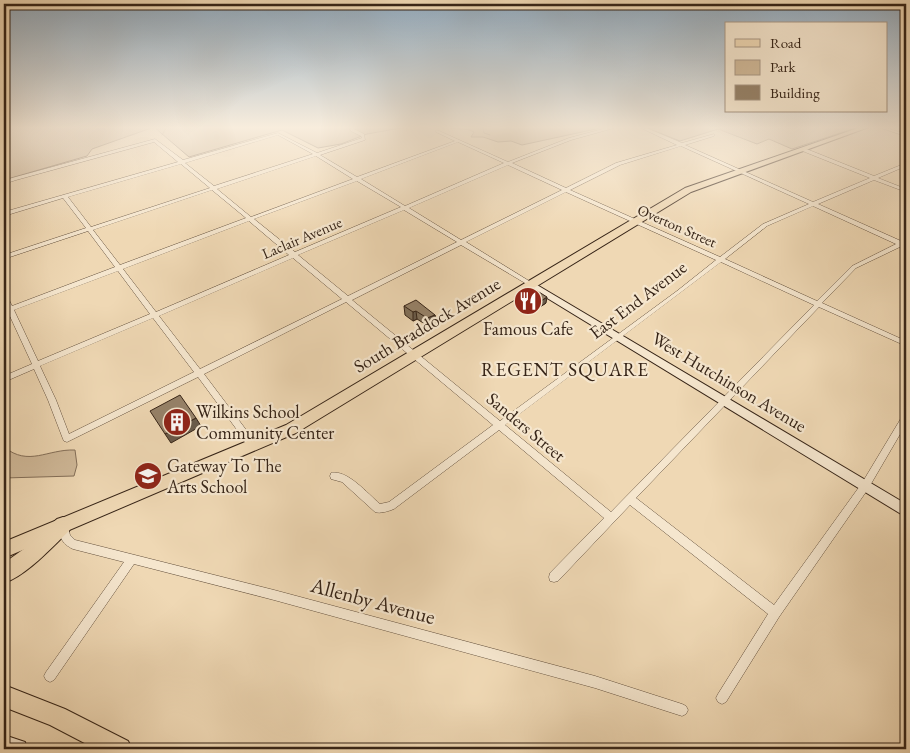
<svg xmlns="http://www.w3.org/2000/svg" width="910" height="753" font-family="'EB Garamond',serif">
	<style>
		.green { fill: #d0b999; stroke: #836e58 }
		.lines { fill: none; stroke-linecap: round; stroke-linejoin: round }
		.stream { stroke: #7f6b55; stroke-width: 1 }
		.street-casing { stroke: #64513e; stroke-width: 1 }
		.secondary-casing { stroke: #362417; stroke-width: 2 }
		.primary-casing { stroke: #362417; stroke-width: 2 }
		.highway-casing { stroke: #362417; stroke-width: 2 }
		.street { fill: #f5e6ce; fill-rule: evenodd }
		.secondary { fill: #f5e6ce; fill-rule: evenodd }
		.primary { fill: #efd8b4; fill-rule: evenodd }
		.highway { fill: #efd8b4; fill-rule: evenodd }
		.wall { fill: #81705a; stroke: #362417 }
		.shaded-wall { fill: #695b4a; stroke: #362417 }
		.building { fill: #968269; stroke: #362417 }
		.labels { text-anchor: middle; stroke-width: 4.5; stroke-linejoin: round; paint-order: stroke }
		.far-street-label { font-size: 15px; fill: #362417; stroke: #f5e6ce }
		.street-label { font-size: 18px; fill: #362417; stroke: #f5e6ce }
		.poi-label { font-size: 18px; fill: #362417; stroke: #f5e6ce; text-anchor: start }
		.neighbourhood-label { font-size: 19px; letter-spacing: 1px; fill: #362417; stroke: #f5e6ce }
		.near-street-label { font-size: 21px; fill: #362417; stroke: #f5e6ce }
	</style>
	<rect width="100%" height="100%" fill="#efd8b4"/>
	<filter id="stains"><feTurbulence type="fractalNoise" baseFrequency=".004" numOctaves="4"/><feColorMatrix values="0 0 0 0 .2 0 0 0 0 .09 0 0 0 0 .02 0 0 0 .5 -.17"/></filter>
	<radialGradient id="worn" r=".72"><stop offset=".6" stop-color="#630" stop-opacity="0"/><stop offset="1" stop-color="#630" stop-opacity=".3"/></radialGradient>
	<path class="green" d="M4 127H406L367 134 341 144 318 148 282 130 189 157 154 127 92 149 87 156 4 180Z
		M445 127H605L522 145 511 141 498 142 483 137H471L474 132C466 127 454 130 445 127Z
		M645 127H858L792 149 769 139 757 144 718 129 680 141Z
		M4 447C29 467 47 449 75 450L77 465 74 476 4 478Z"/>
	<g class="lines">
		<path class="stream" d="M47 127H54
			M483 128 484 133 490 135
			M162 135 167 127"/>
		<defs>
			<path id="street" d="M349 127H353L354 129 364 134 365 140 320 155 357 177 455 141 436 132 435 131 437 130 508 162 569 138 610 127H615L614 128 571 140 512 163 566 188 616 163 677 145 641 128 640 127H644L682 143 714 134V136L685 145 813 202 870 178 800 150V148H804L874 176 906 163V166L878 178 906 189V192L874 180 818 204 901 241 906 239V243L904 245 856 268 822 303 906 341V346L819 307 636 498 774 605 862 483 903 415 906 414V424L868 489 779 617 726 702 722 704 718 702 716 698 718 694 768 614 630 505 558 581 554 582 550 581 549 577 550 573 604 518 499 430 394 509C389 511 380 514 375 512L342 482 331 479 330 476 331 473C347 469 368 494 380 504L389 502 493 425 346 302 204 374 250 435 254 446 253 448 250 449 247 448 243 438 198 377 67 442 64 441 63 439 48 400 34 369 4 382V376L32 364 8 312 4 313V309L7 308 4 302V293L6 294 12 306 115 267 88 231 4 259V255L86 228 63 198 4 216V212L178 162 154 142 16 180 4 184V181L12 178 155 139 183 160 278 133 317 153 362 138 361 136 351 131ZM278 135 313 154 214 186 185 163ZM458 142 504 163 405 206 361 179ZM681 146 809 204 763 224 720 257 570 190 620 165ZM316 156 353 179 251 217 217 189ZM181 164 210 188 91 227 68 197ZM508 165 562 190 461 240 409 208ZM357 181 401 207 295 252 254 219ZM212 190 246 218 120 265 93 230ZM566 192 716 260 677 291 500 421 352 300 461 245 530 286H534V284L466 242ZM813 206 896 244 852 266 817 301 725 259 767 226ZM404 210 457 242 348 296 298 255ZM249 221 289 255 156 312 123 269ZM293 258 342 299 200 369 159 316ZM721 262 814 305 611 512 505 425ZM118 271 150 314 38 361 14 310ZM153 318 194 372 69 434 56 400 40 366Z
				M878 127H883L906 134V136Z
				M64 523 67 524 70 535 75 540 274 590 595 676 682 704 686 706 688 710 686 714 682 716 595 688 274 600 134 564 54 680 50 682 46 680 44 676 46 672 124 562 73 549C62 544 57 535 61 524Z"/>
			<path id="secondary" d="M532 282 906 504V517L529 287 527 285Z
				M4 735 25 742 27 749H4Z"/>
			<path id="primary" d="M861 127H869L691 192 296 433 4 558V542L286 425 685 188Z"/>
			<path id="highway" d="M63 517 69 519 72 525 69 531C51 548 27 575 4 583V563L28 546 57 519Z
				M4 685 65 709 128 741 132 749H96L50 725 4 707Z"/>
		</defs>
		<use href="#street" class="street-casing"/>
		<use href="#secondary" class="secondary-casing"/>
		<use href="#primary" class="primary-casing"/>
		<use href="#highway" class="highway-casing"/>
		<use href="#street" class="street"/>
		<use href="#secondary" class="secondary"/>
		<use href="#primary" class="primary"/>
		<use href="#highway" class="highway"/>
	</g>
	<path class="wall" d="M524 295 546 303 537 309 524 301Z
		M404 306 435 315 436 323 428 326 417 319 413 321 405 315Z"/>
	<path class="shaded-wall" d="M547 297 546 303 537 309 538 303Z
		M416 311 417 319 413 321V312Z
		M435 315 436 323 428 326 427 318Z
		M196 418 201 426 171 443 165 434Z"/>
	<path class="building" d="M534 289 547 297 538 303 524 295Z
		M416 300 435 315 427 318 416 311 413 312 404 306Z
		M180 395 196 418 165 434 150 411Z"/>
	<linearGradient id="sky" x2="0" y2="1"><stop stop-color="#91aabe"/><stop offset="0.55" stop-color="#f8eddd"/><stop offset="1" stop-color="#f8eddd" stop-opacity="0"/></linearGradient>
	<rect width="910" height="232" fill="url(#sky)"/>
	<defs>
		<symbol id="restaurant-disc" viewBox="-11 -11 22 22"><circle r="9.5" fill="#8f2418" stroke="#f5e6ce"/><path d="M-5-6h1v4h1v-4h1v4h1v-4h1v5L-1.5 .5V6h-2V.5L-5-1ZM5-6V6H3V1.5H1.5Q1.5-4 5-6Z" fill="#fff"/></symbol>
		<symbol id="building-disc" viewBox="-11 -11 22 22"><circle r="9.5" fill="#8f2418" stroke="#f5e6ce"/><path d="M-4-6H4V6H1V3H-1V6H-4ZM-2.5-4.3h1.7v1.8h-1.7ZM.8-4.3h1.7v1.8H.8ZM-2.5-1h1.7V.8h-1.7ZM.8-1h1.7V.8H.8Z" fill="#fff"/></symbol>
		<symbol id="school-disc" viewBox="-11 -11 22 22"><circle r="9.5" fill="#8f2418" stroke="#f5e6ce"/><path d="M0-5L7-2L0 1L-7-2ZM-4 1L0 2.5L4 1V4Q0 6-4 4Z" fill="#fff"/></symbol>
	</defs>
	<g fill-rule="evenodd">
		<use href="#restaurant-disc" x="512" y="285" width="32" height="32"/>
		<use href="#building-disc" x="161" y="406" width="32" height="32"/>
		<use href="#school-disc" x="132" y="460" width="32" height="32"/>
	</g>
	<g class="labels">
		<g class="far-street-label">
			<text transform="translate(677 226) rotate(24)" y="5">Overton Street</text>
			<text transform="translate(302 238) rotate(-23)" y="5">Laclair Avenue</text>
		</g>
		<g class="street-label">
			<text transform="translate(638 300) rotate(-37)" y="6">East End Avenue</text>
			<text transform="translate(427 325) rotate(-31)" y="6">South Braddock Avenue</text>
			<text transform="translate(729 382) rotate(31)" y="6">West Hutchinson Avenue</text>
			<text transform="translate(526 427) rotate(40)" y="6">Sanders Street</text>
		</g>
		<g class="poi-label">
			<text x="528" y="335" text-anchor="middle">Famous Cafe</text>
			<text x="196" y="418">Wilkins School<tspan x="196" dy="21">Community Center</tspan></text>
			<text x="167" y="472">Gateway To The<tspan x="167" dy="21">Arts School</tspan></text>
		</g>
		<g class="neighbourhood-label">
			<text x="565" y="376">REGENT SQUARE</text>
		</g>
		<g class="near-street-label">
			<text transform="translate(373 601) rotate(15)" y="7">Allenby Avenue</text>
		</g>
	</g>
	<rect width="910" height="753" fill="none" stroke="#efd8b4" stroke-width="20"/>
	<rect x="5" y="5" width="900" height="743" fill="none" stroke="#362417" stroke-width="2.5"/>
	<rect x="10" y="10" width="890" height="733" fill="none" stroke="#362417"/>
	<rect x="725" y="22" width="162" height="90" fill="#f5e6ce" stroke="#a99885"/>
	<rect x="735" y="39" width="25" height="8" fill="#efd8b4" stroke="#a99885"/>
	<text x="770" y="48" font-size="15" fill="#362417">Road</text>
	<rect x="735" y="60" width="25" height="15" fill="#d0b999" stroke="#a99885"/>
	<text x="770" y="72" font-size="15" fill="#362417">Park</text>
	<rect x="735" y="85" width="25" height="15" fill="#968269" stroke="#a99885"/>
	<text x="770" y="98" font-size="15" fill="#362417">Building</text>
	<rect width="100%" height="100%" filter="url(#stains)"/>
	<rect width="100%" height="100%" fill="url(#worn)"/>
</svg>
